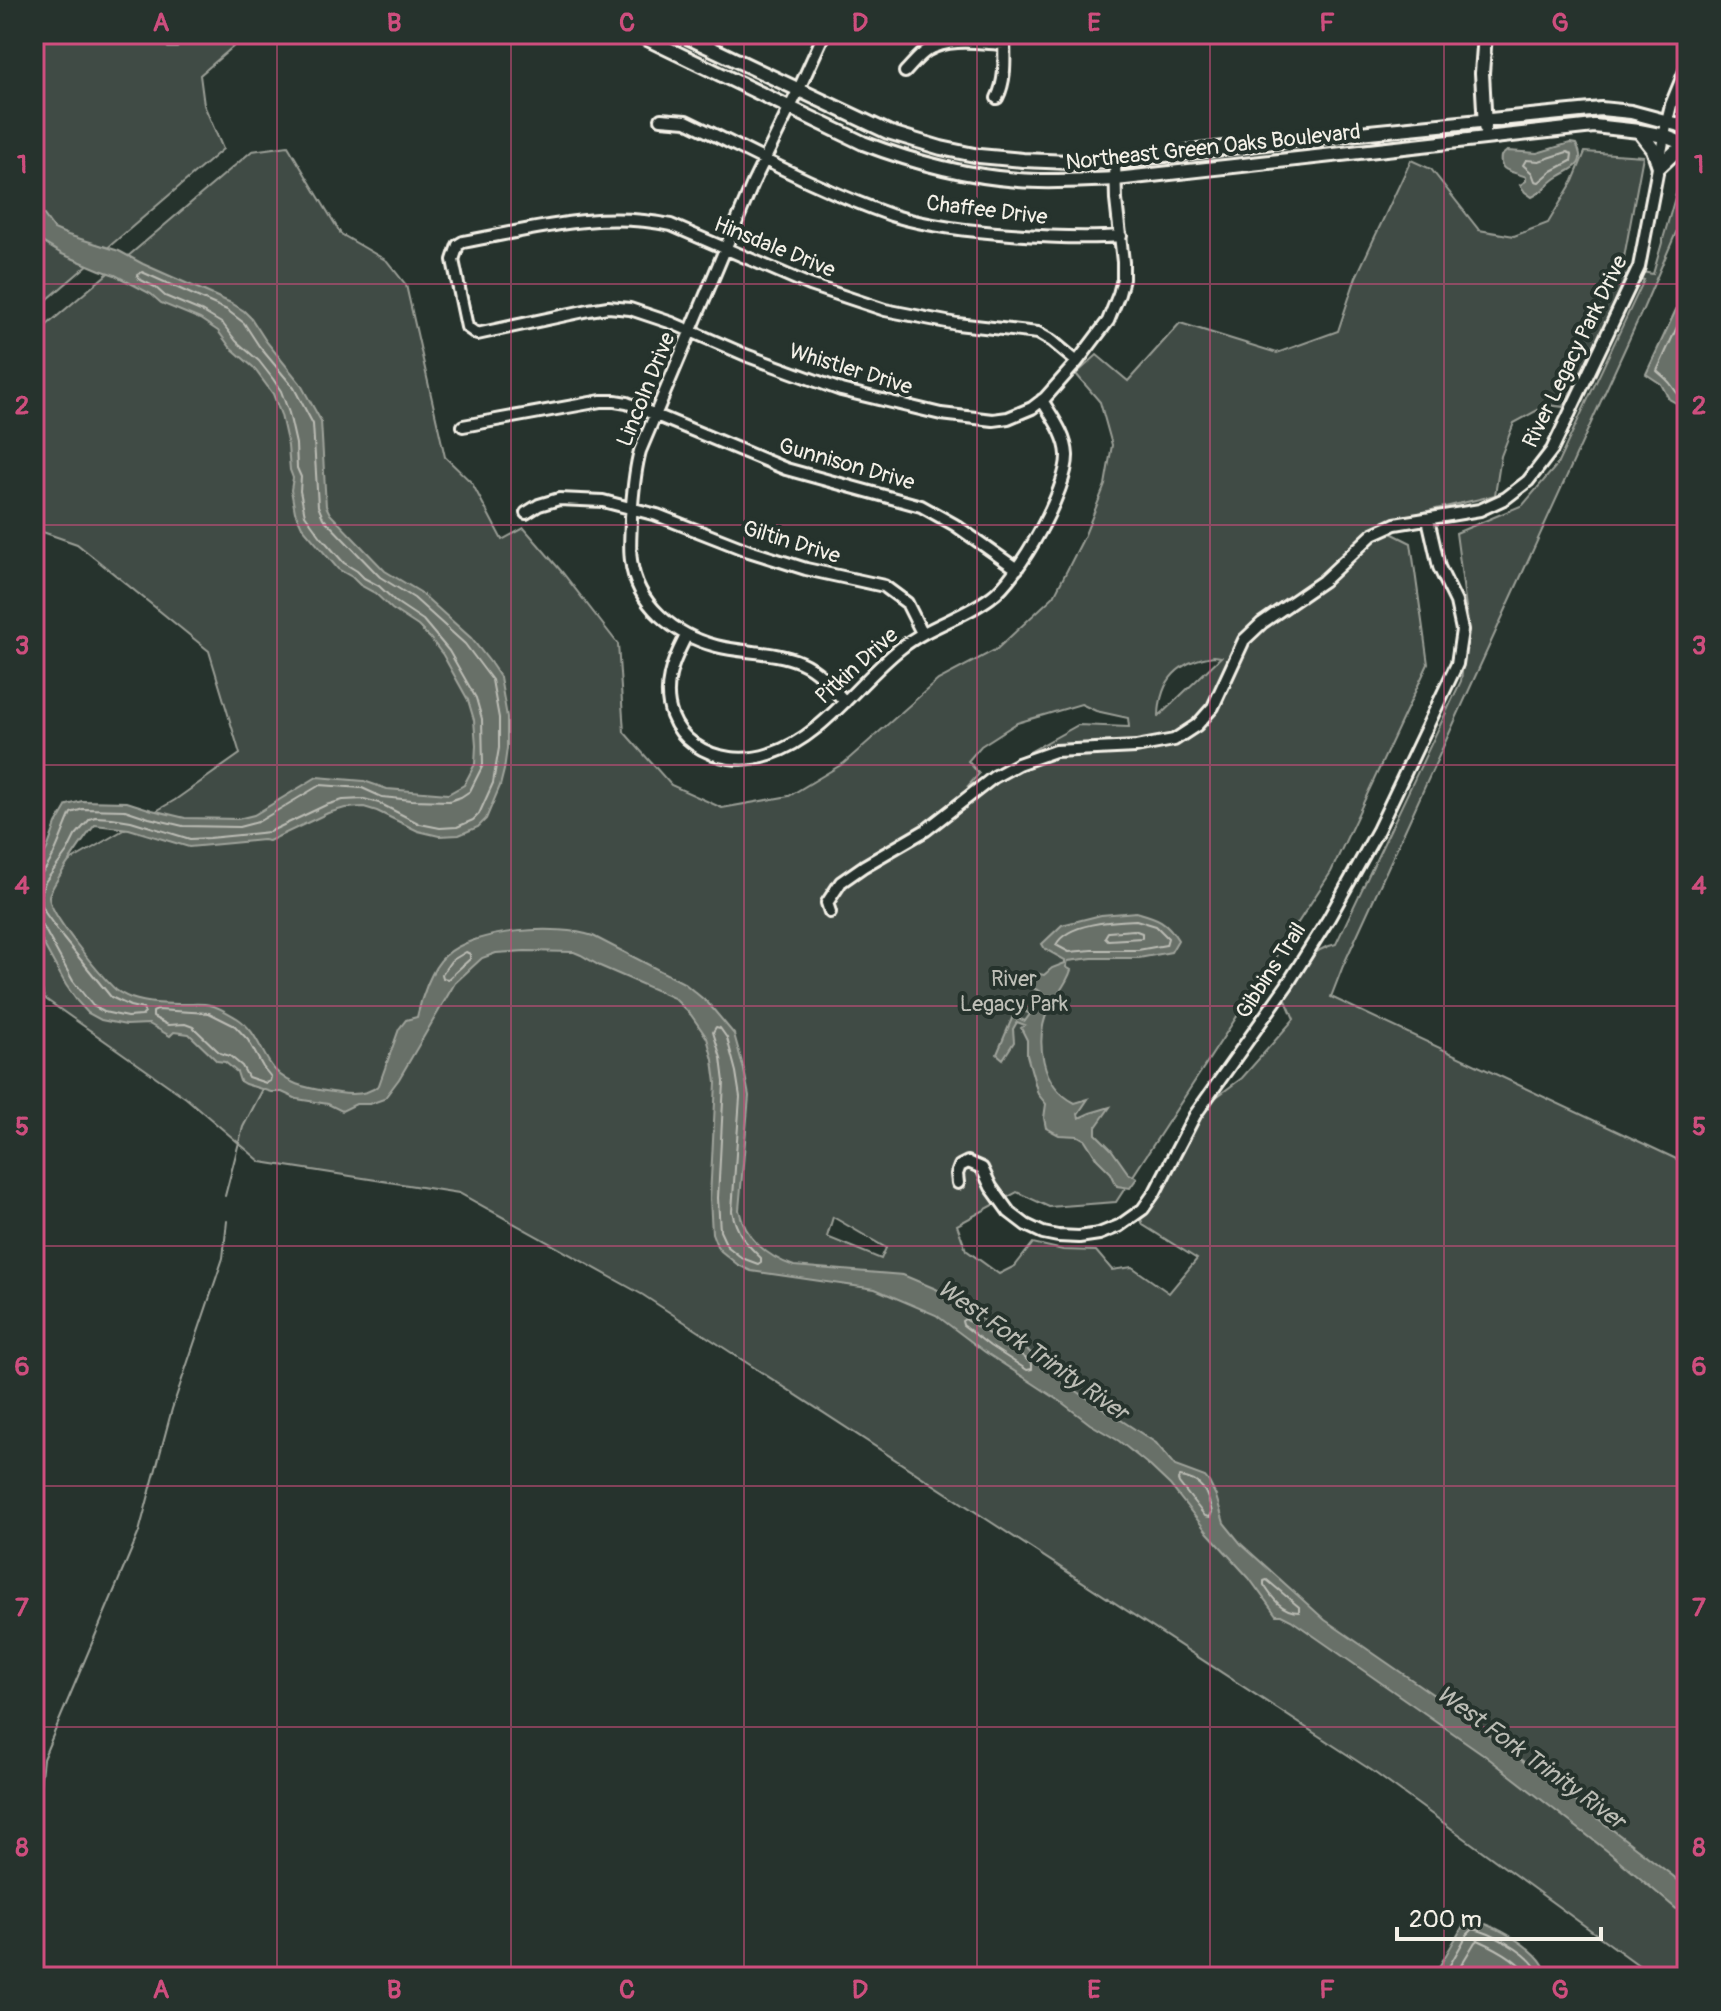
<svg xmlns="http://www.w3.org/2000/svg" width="1721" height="2011" font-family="Pangolin,sans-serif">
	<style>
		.green { fill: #414b45; stroke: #9a9e96; stroke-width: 2; fill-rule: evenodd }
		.water { fill: #676f68; stroke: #9fa39b; stroke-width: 2 }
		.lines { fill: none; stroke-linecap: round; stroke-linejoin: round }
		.shore { stroke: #bcbdb5; stroke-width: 2 }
		.stream { stroke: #9fa39b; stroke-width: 2 }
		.minor-casing { stroke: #f4f1e8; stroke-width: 16 }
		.major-casing { stroke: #f4f1e8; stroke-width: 18 }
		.minor { stroke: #26332d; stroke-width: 10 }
		.major { stroke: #26332d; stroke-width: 12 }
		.grid { fill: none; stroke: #ce4e7e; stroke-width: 2; stroke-opacity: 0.55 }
		.labels { text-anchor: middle; stroke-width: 8; stroke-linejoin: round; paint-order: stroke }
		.street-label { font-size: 22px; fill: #f4f1e8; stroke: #26332d }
		.park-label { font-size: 22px; fill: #bebfb7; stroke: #26332d }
		.water-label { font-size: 24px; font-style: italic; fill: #bcbdb5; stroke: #26332d }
		.neatline { fill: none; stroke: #ce4e7e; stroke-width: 3 }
		.grid-label { font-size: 26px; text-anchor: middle; font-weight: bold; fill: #ce4e7e }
	</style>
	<rect width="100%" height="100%" fill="#26332d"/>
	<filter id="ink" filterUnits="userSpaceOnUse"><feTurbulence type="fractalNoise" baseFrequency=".0125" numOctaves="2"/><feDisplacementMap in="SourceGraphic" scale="16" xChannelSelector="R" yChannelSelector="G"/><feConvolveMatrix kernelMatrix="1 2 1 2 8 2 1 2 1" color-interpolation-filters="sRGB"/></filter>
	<g filter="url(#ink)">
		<path class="green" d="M34 34H248L200 75 204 105 223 149 34 311Z
			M288 146 341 234 387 261 406 285 445 457 472 483 502 540 524 528 562 572 618 644 624 732 671 785 722 808 789 796 844 763 938 680 997 649 1054 596 1084 537 1105 485 1112 445 1100 402 1076 374 1097 355 1128 381 1180 323 1277 353 1338 331 1356 277 1411 160 1431 169 1479 230 1514 236 1548 223 1573 181 1585 152 1643 156 1622 268 1653 274 1680 180 1687 164V207L1643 309 1343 966 1331 997 1687 1164V1977H1655L1371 1770 643 1295 459 1193 261 1162 186 1098 44 998 34 954V882L175 800 240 754 209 651 77 544 34 529V336L252 151ZM1625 275 1644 280 1557 465 1523 505 1456 533 1468 622 1461 681 1336 944C1305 951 1299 972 1285 998L1294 1019 1242 1078 1211 1101 1141 1219 1143 1225 1197 1259 1169 1293 1132 1267 1112 1270 1096 1251 1063 1250 1033 1243 1015 1266 999 1274 966 1250 957 1225 1017 1192 1049 1207 1116 1202 1331 872 1428 664 1411 543 1377 526C1415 511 1456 506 1495 495L1501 456 1514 423 1547 405 1563 407 1597 343 1623 283ZM1214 656 1221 657 1159 716C1160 679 1179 661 1214 656ZM1081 704 1096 711 1128 718 1129 727 1078 725 967 787 979 774 968 761 981 746 1017 723ZM833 1217 886 1248 881 1259 827 1237Z"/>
		<path class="water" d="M1570 143 1576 144C1588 166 1572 168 1558 177 1548 183 1543 192 1532 197L1525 192 1520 185 1526 181V177C1514 171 1498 173 1501 156L1507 151 1537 153Z
			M34 201 54 229 68 235 119 251 143 264 231 303 244 311 251 318 266 341 300 383 321 421 326 506 330 514 385 571 420 592 471 638 490 662 500 677 507 717V748L504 770 500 786 486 819 478 827 459 835 439 836 418 831 377 811 364 807 345 808 328 813 269 841 263 840 189 847 129 829 95 825C87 834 50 888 49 896 48 913 102 977 116 990 120 993 126 996 131 998 148 1004 169 1004 186 1004 194 1004 203 1003 210 1005 219 1007 230 1014 237 1018 254 1029 259 1046 269 1062 284 1087 313 1089 339 1093 352 1095 368 1095 379 1085L399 1029 406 1020 417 1017C421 999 431 968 445 956 473 929 558 924 593 936L684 983 708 1003 734 1034 744 1070 749 1096 739 1210C745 1238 767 1257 794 1266L903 1275 936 1289 1024 1347 1075 1390 1156 1443 1175 1466 1205 1477 1209 1482 1216 1496 1224 1523 1241 1544 1325 1620 1460 1713 1673 1876 1687 1888V1918L1615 1857 1483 1754 1291 1620 1281 1615H1276L1249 1578 1208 1533 1170 1485 1150 1466 1119 1441 1090 1424 1060 1401 985 1352 936 1315 875 1289 751 1271 738 1265 721 1251 717 1246 712 1233 710 1198 716 1083 713 1060 707 1038 691 1015 674 998 600 966 581 955 574 952 525 951 496 953 482 958 455 983 399 1079 384 1099 370 1104H356L342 1111 328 1104 297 1099 282 1092H271L245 1084 240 1081 237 1072 225 1062 217 1061 189 1034 174 1032 170 1036 149 1024 126 1025 101 1020 88 1013 77 1001 66 985 38 934 34 923V871L47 849 56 824 67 805 82 801 127 802 152 810 185 818 238 819 254 815 317 777 364 781 387 789 448 794 464 785 475 764 476 745 474 720 468 700 443 655 430 638 418 626 392 609 375 593 360 585 352 577 338 569 302 527 295 512 291 490 293 478 290 470 288 446 281 415 273 394 253 367 230 347 218 331 200 319 161 303 151 294 115 275 100 270 62 254 34 237Z
			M1687 286V409L1669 399 1661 384 1646 374Z
			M1136 912C1157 918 1166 920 1178 940L1171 952 1139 958H1092L1068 961 1066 967 1071 970C1067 984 1056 995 1049 1008 1034 1040 1041 1086 1075 1103L1088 1099 1078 1114 1079 1118 1090 1113 1110 1107 1096 1127V1134L1111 1149 1128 1173 1137 1178 1130 1188 1117 1186 1111 1173 1097 1159 1085 1140 1078 1136 1059 1135 1046 1128 1044 1118 1046 1104 1038 1094 1027 1055V1040L1021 1028 1025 1025 1017 1022 1013 1029 1014 1042 1003 1059 997 1054 1013 1016 1025 1021 1030 1014 1020 1009V1002L1030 1007 1040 991 1025 985 1035 973 1044 975 1052 968 1065 963V960L1045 949 1042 944 1062 925 1101 915Z
			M1471 1921C1491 1922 1527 1944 1540 1960 1544 1965 1546 1971 1550 1977H1433L1460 1931 1464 1924Z"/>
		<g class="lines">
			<path class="shore" d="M1567 152 1572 154 1571 161 1552 171 1539 182 1535 181 1532 173 1523 165 1526 160 1539 161Z
				M1687 305 1657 371C1660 374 1663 376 1666 379 1676 388 1673 393 1687 400
				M34 874C36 874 39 874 41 873 51 868 65 825 71 813L83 809 125 810 149 818 183 826 239 827 258 822 320 785 362 788 382 797 412 800 449 801 461 797 470 791 483 765 482 719 476 698 449 651 423 620 396 602 379 586 364 578 357 571 344 563 321 537 305 515 300 491 301 477 297 468 296 444 289 413 281 391 273 379 259 361 236 341 223 324 203 312 165 296 155 287 139 279 137 275 142 272 227 310 244 323 259 346 294 388 313 424 318 506 323 518 380 577 414 598 465 644 492 680 499 718V748L493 783 479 814 473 820 457 827 440 828 420 824 379 803 364 799 343 800 326 805 269 832 209 838 190 839 131 821 112 818 95 817 90 819 75 836 67 852 45 882 41 893 42 905 46 914 63 938 111 997 130 1006 143 1009 145 1013 142 1016 127 1017 104 1012 93 1006 73 981 44 928 40 924H34
				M1136 920 1156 926 1168 938 1166 945 1138 950H1092L1069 952 1056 945C1067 923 1113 921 1136 920Z
				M1134 930 1142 933V938L1108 940 1105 937 1108 932Z
				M466 952 470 954V959L448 979 443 978 442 974 451 961Z
				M157 1010 209 1013 235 1026 248 1040 263 1067 271 1077 270 1081 266 1083 248 1077 242 1066 230 1056 220 1053 193 1027 185 1024 168 1025 153 1017V1012Z
				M716 1027 720 1028 727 1038 736 1072 740 1097 732 1211C736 1232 746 1244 761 1258V1262L758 1264 742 1258 727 1246 720 1231 718 1198 724 1082 721 1058 713 1032Z
				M965 1319 1019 1353 1032 1364V1369L1027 1370 990 1346 963 1325 962 1321Z
				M1180 1477C1203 1480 1207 1492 1212 1512L1210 1517 1205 1516 1179 1483 1178 1480Z
				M1267 1580 1299 1607V1612C1282 1612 1273 1599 1264 1585V1581Z
				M1443 1977 1467 1935 1473 1929C1490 1932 1524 1951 1534 1965 1537 1969 1538 1973 1541 1977
				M1454 1977 1475 1942 1478 1940C1496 1948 1520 1960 1529 1977"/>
			<path class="stream" d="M69 34 77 40 87 37 88 34
				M117 34 131 38 132 34
				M143 34 146 38 150 40 154 38 156 34
				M164 34 163 41 168 48H177L183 34
				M206 34 212 37 216 34
				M225 1196 243 1127 263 1089
				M34 1840 43 1759 139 1532 172 1409 223 1258 227 1221"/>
			<defs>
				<path id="minor" d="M824 34 798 91 753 183 640 451C634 473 633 494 631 517 631 531 629 546 631 560 636 605 675 635 716 646 742 653 775 651 800 662 819 670 832 687 845 702
					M905 72C912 65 919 55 928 50 950 37 980 43 1004 44
					M997 98C1007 78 1004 55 1004 34
					M661 119 686 121C753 153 821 191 891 215 930 227 971 231 1011 234 1048 237 1084 239 1121 236
					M1077 362 1052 341 1038 333 957 324 885 310 810 285 671 225C598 210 535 229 463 242L458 245 453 260 467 327 477 334 589 310 608 307 630 309 672 323 748 356 841 390 941 414 993 420 1008 418 1032 408 1045 398 1077 362 1108 321 1119 294 1123 279V262L1116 200 1115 161
					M463 426 601 401H615L627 403 786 469 921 506 955 525 1017 569
					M526 513 539 505 559 499 603 501 657 515 749 551 806 569 884 586 907 603 922 633
					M686 636C680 648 673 661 670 675 656 737 716 772 770 754 822 738 859 681 901 648 928 626 963 618 991 597 1019 577 1068 489 1067 455 1066 435 1052 417 1042 400
					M830 912 827 903 841 882 864 866 926 830 994 777 1018 764 1055 751 1136 747 1174 740 1197 725 1213 707 1244 640 1262 623 1323 581 1373 534 1395 524 1480 510 1506 498 1528 481 1552 450 1639 267 1667 121 1671 105 1687 66
					M958 1183 957 1174 960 1166 968 1162 982 1168 991 1187 1009 1212 1026 1225 1043 1233 1058 1236 1079 1237 1099 1234 1119 1226 1143 1209 1155 1192 1195 1115 1287 985 1329 918 1378 830 1457 664 1462 630 1456 602 1439 567 1428 519"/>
				<path id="major" d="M637 34 863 143C913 162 964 176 1018 180 1050 183 1083 180 1116 179L1594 126 1639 131 1664 136 1687 145
					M681 34 888 132 941 148 979 156 1023 160 1069 162 1115 161 1299 139 1601 109 1631 112 1687 127
					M1485 34 1482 73 1485 127
					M1639 131 1653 149 1659 167
					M1659 167 1675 152 1687 149"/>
			</defs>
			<use href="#minor" class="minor-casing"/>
			<use href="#major" class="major-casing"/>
			<use href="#minor" class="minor"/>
			<use href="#major" class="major"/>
		</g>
	</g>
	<path class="grid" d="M277 34V1977M511 34V1977M744 34V1977M977 34V1977M1210 34V1977M1444 34V1977M34 284H1687M34 525H1687M34 765H1687M34 1006H1687M34 1246H1687M34 1486H1687M34 1727H1687"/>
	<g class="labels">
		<g class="street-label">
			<text transform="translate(1213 146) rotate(-6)" y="8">Northeast Green Oaks Boulevard</text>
			<text transform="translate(987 209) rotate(7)" y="8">Chaffee Drive</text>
			<text transform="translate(775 246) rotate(22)" y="8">Hinsdale Drive</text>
			<text transform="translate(1574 351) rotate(-64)" y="8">River Legacy Park Drive</text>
			<text transform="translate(851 368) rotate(17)" y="8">Whistler Drive</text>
			<text transform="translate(645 389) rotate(-68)" y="8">Lincoln Drive</text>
			<text transform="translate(847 463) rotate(16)" y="8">Gunnison Drive</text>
			<text transform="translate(792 541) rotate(17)" y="8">Giltin Drive</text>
			<text transform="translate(856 665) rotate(-42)" y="8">Pitkin Drive</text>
			<text transform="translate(1270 970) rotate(-57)" y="8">Gibbins Trail</text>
		</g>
		<g class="park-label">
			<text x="1014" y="986">River<tspan x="1014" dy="25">Legacy Park</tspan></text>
		</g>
		<g class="water-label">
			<text transform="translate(1033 1350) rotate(35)" y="8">West Fork Trinity River</text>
			<text transform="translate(1531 1757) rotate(36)" y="8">West Fork Trinity River</text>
		</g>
	</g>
	<rect width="1721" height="2011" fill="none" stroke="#26332d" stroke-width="88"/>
	<path d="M1397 1927v12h204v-12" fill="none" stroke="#f4f1e8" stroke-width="4"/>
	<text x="1409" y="1927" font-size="24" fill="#f4f1e8" stroke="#26332d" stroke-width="6" paint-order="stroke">200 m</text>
	<rect x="44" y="44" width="1633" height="1923" class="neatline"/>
	<g class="grid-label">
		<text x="161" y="31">A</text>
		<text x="394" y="31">B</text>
		<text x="627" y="31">C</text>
		<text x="860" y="31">D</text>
		<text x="1094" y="31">E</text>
		<text x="1327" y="31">F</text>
		<text x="1560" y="31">G</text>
		<text x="22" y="173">1</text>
		<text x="1699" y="173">1</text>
		<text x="22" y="414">2</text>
		<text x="1699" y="414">2</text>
		<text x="22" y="654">3</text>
		<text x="1699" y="654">3</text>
		<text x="22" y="894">4</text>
		<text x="1699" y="894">4</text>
		<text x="22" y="1135">5</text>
		<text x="1699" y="1135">5</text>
		<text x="22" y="1375">6</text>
		<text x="1699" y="1375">6</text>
		<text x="22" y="1616">7</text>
		<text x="1699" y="1616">7</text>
		<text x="22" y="1856">8</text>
		<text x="1699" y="1856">8</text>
		<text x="161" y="1998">A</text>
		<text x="394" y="1998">B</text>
		<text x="627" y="1998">C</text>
		<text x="860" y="1998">D</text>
		<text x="1094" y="1998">E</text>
		<text x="1327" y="1998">F</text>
		<text x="1560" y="1998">G</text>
	</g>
</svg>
